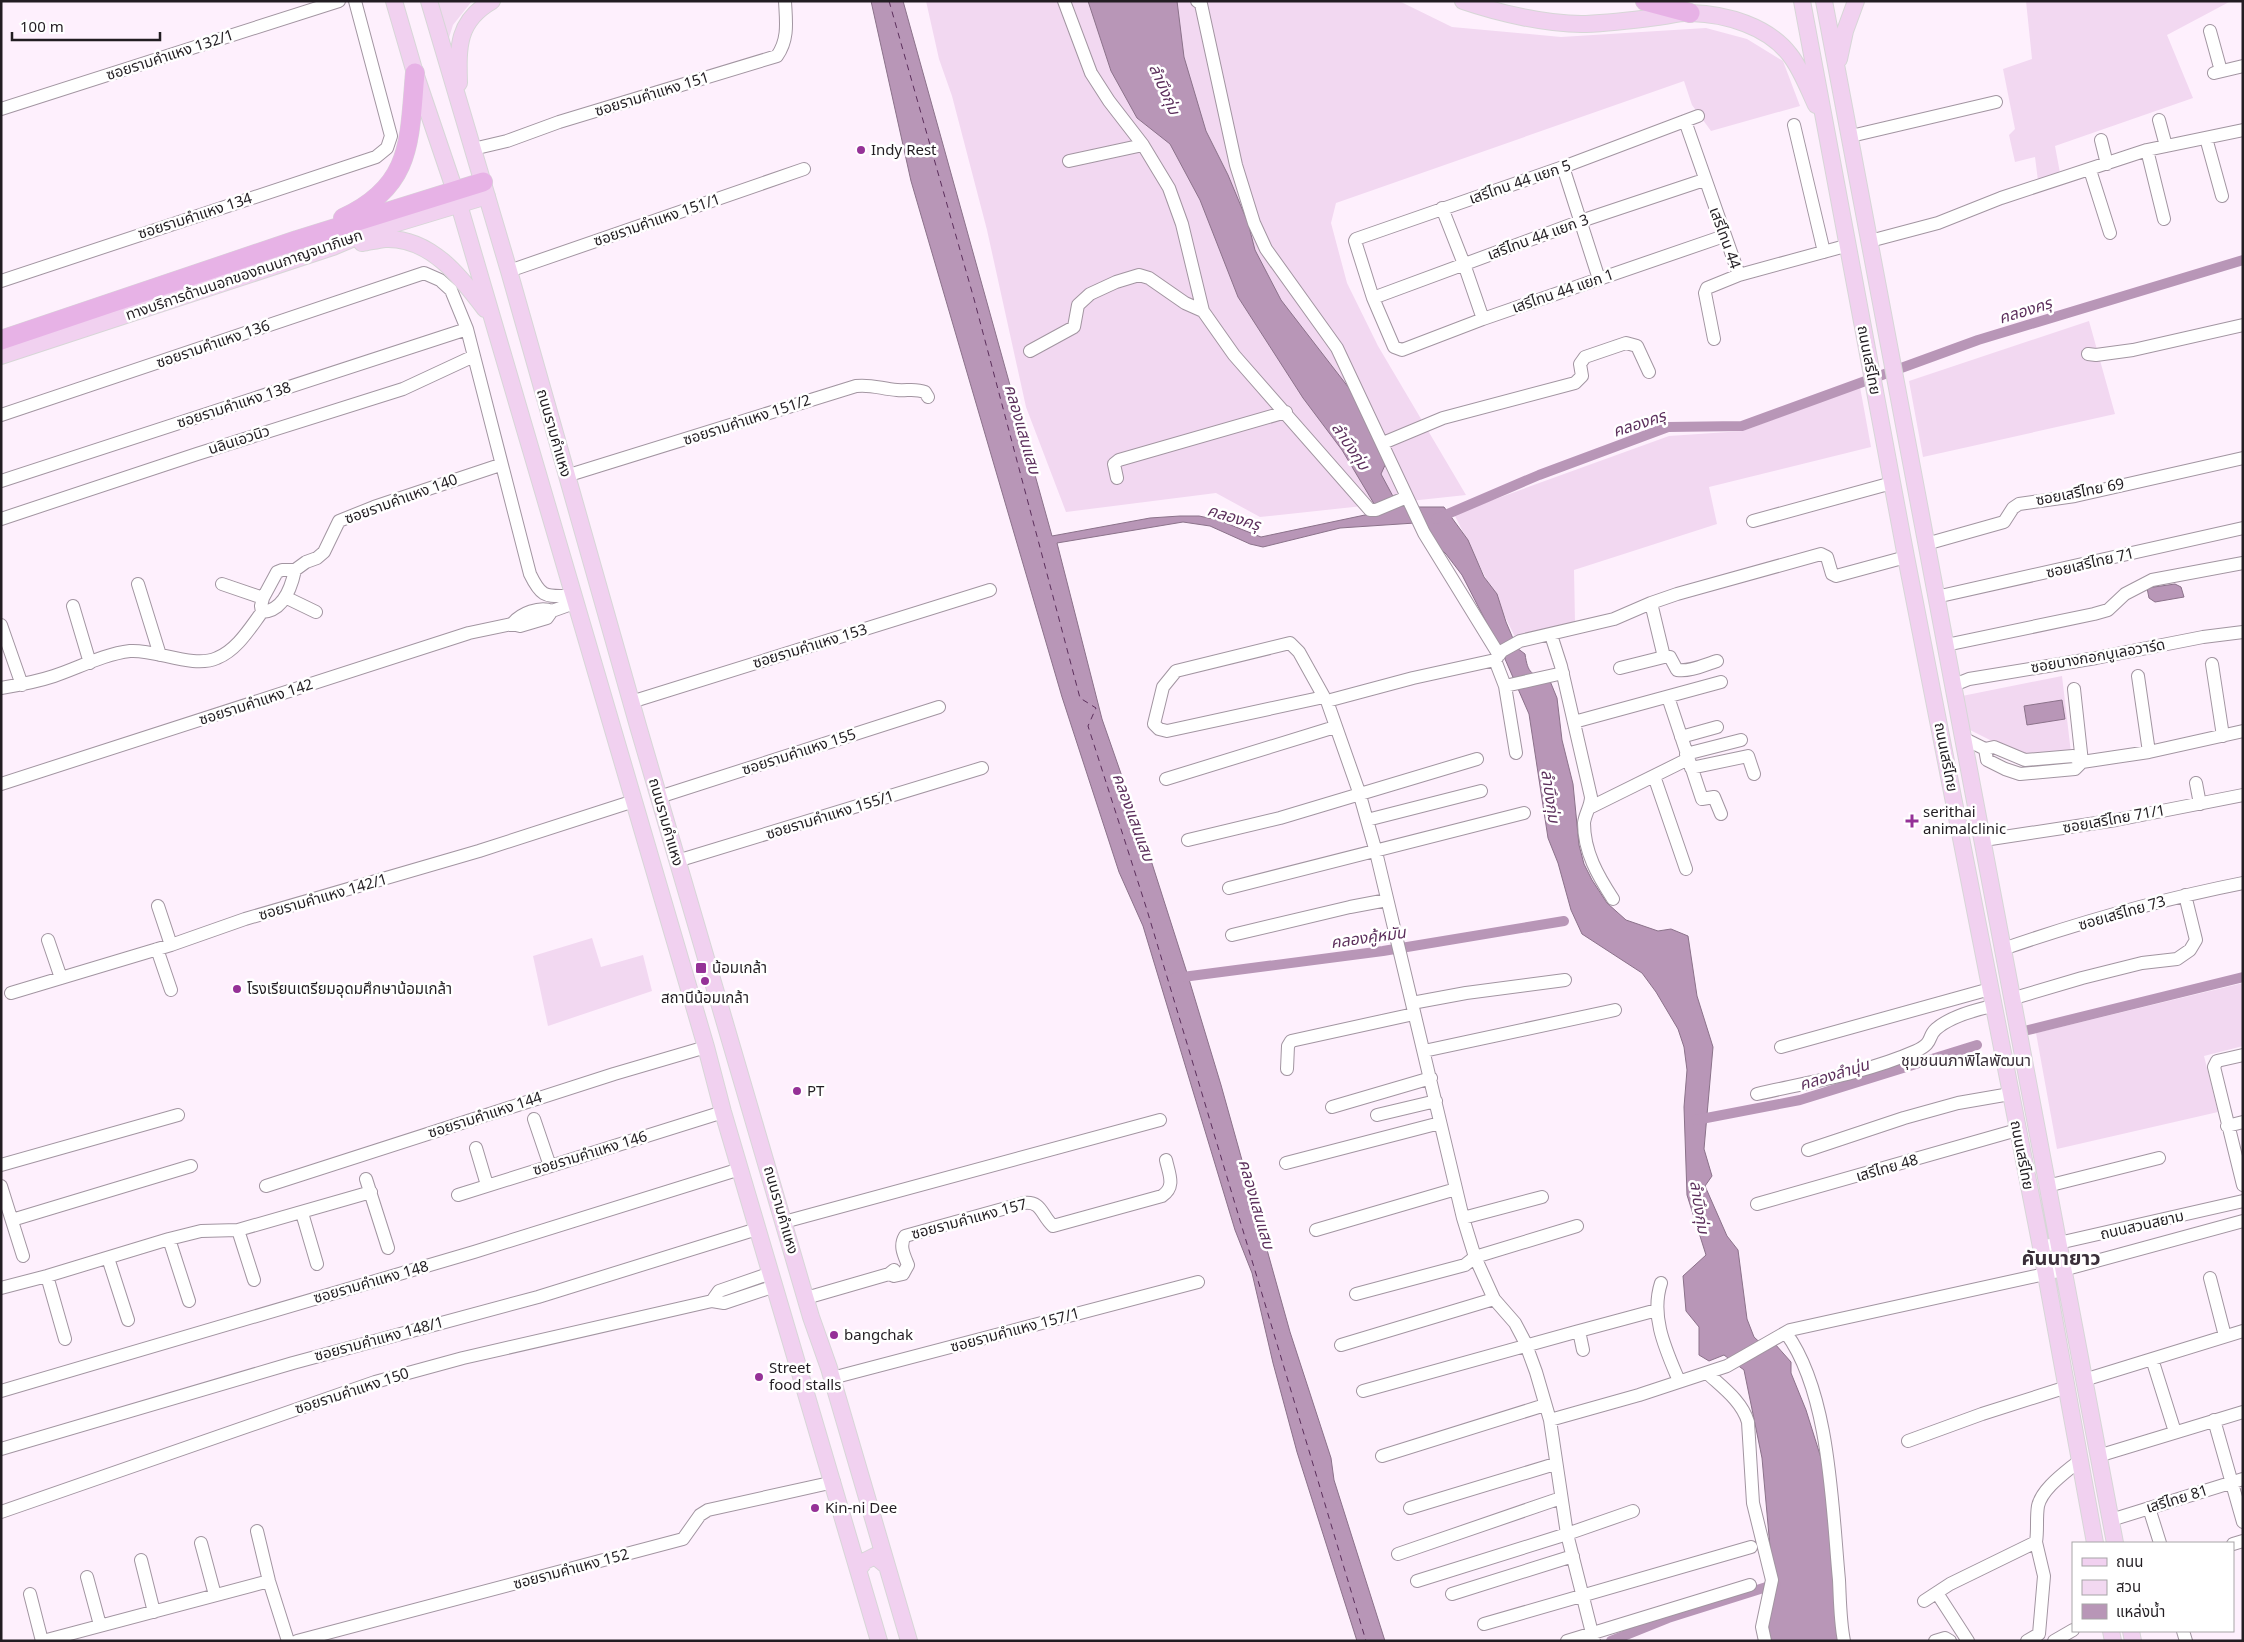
<svg xmlns="http://www.w3.org/2000/svg" width="2244" height="1642" font-family="'Noto Sans','Noto Sans Thai',sans-serif">
	<style>
		.green { fill: #f2d8f1 }
		.water { fill: #b896b7; stroke: #8b728a }
		.lines { fill: none; stroke-linecap: round; stroke-linejoin: round }
		.canal { stroke: #b896b7; stroke-width: 10 }
		.ferry { stroke: #5c2f5c; stroke-width: 1; stroke-dasharray: 6 5; stroke-linecap: butt }
		.minor-casing { stroke: #a295a1; stroke-width: 14 }
		.major-casing { stroke: #d7d6d7; stroke-width: 18 }
		.highway-casing { stroke: #d7d6d7; stroke-width: 20 }
		.minor { stroke: #fff; stroke-width: 12 }
		.major { stroke: #f1d1f0; stroke-width: 16 }
		.highway { stroke: #e7b2e6; stroke-width: 19 }
		.poi-dot { fill: #953197; stroke: #fff; stroke-width: 2 }
		.labels { text-anchor: middle; stroke-width: 5; stroke-linejoin: round; paint-order: stroke }
		.street-label { font-size: 15px; fill: #221d22; stroke: #fff }
		.poi-label { font-size: 15px; fill: #221d22; stroke: #fff; text-anchor: start }
		.water-label { font-size: 16px; font-style: italic; fill: #5c2f5c; stroke: #fff }
		.neighbourhood-label { font-size: 16px; fill: #3a2f39; stroke: #fff }
		.district-label { font-size: 20px; font-weight: bold; fill: #3a2f39; stroke: #fff }
	</style>
	<rect width="100%" height="100%" fill="#fef0fd"/>
	<path class="green" d="M435 1H472L453 25 447 44Z
		M926 1H1399L1452 27 1561 37 1706 28 1747 39 1783 61 1800 106 1711 131 1692 105 1684 81 1336 203 1331 223 1347 283 1378 346 1466 495 1260 517 1216 493 1066 512 1026 407 987 230 952 96 939 59Z
		M2026 1H2231L2167 35 2193 98 2055 146 2060 173 2038 181 2035 157 2015 162 2009 135 2015 129 2003 69 2032 59Z
		M2089 321 2115 414 1923 457 1909 381Z
		M1860 387 1871 447 1709 487 1717 524 1574 570 1575 623 1515 637 1454 514 1669 436 1743 431Z
		M2062 676 2071 753 2020 755 1968 729 1962 696Z
		M592 938 601 967 643 955 652 991 548 1026 533 956Z
		M2243 983V1046L2204 1056 2218 1112 2057 1149 2036 1033Z"/>
	<path class="water" d="M871 1H903L1052 536 1150 518 1180 516H1199L1218 520 1261 537 1379 512 1342 450 1303 398 1238 297 1200 200 1170 144 1137 118 1111 71 1088 1H1177L1184 57 1206 131 1228 175 1248 223 1255 250 1281 300 1352 392 1386 463 1381 474 1396 502 1416 507H1444L1468 540 1484 577 1497 594 1506 622 1517 648 1525 654C1528 674 1531 674 1550 681L1557 698 1562 740 1573 784 1579 845 1584 864 1592 880 1607 903 1626 920 1658 931 1671 929 1688 936 1697 996 1713 1047 1704 1149 1712 1176 1705 1186 1727 1236 1738 1250 1747 1319 1754 1337 1768 1350 1775 1344 1791 1362V1373L1806 1410 1821 1458 1830 1499 1841 1641H1769L1764 1633 1772 1569 1762 1458 1744 1370 1724 1355 1709 1361 1699 1355V1327L1686 1311 1683 1276 1706 1255 1687 1195 1684 1107 1687 1070 1684 1047 1678 1029 1656 992 1642 973 1582 934 1571 910 1558 863 1548 838 1529 714 1505 659 1506 653 1499 647 1462 575 1446 554 1415 523 1340 528 1263 547 1250 544 1210 526 1183 522 1057 543 1102 719 1149 854 1188 976 1221 1085 1290 1332 1331 1458 1334 1480 1385 1641H1357L1297 1452 1273 1363 1252 1273 1235 1230 1143 926 1119 872 1062 697 911 181Z
		M2175 584 2181 587 2184 597 2155 602 2149 598 2147 588Z
		M2062 700 2065 719 2027 725 2024 706Z"/>
	<g class="lines">
		<path class="canal" d="M1436 519 1539 475 1668 427 1742 426 1978 340 2243 260
			M1175 978 1383 951 1564 921
			M2024 1031 2243 977
			M1696 1120 1800 1100 1977 1045
			M1611 1641 1668 1618 1776 1584"/>
		<path class="ferry" d="M889 1 974 299 1080 698 1096 708 1088 726 1147 910 1366 1641"/>
		<defs>
			<path id="minor" d="M1064 1 1091 73 1109 101 1143 145 1069 161
				M1197 1 1201 4 1236 165 1254 223 1266 249 1337 348 1424 533 1499 655
				M2210 31 2221 71
				M2214 73 2243 66
				M1 109 339 1
				M1698 116 1563 167 1356 239 1355 241 1373 298 1394 347 1402 350 1483 319 1724 236
				M2159 120 2166 146
				M1685 121 1739 275
				M1794 125 1824 252
				M1851 136 1996 102
				M2206 138 2222 196
				M2101 140 2107 164
				M1143 145 1169 188 1182 224 1203 311 1234 355 1370 510H1376L1407 497
				M473 149 507 141 559 122 777 56C789 39 786 21 785 1
				M2147 150 2164 219
				M1563 167 1599 279
				M2090 170 2110 233
				M1442 208 1464 264 1483 319
				M1870 241 1938 223 2001 198 2147 150 2243 130
				M509 271 804 169
				M1 281 376 157 387 148 391 136 355 1
				M1373 298 1581 221 1704 180
				M1714 339 1705 293 1707 288 1739 275 1849 245
				M1030 351 1074 327 1078 305 1090 294 1116 282 1139 275 1149 278 1185 303 1203 311
				M2088 354 2096 355 2133 350 2243 325
				M1 415 424 273 440 280 451 290 467 329 530 574C543 601 547 595 575 596
				M1383 443 1443 418 1575 383 1582 376 1580 364 1585 357 1626 343 1637 346 1649 372
				M566 476 856 386C871 384 882 389 897 390 907 391 915 388 925 392L928 397
				M1117 478 1114 464 1119 460 1286 412
				M1 481 467 329
				M1 519 197 454 403 389 474 356
				M1753 521 1892 483
				M1926 544 2004 522 2013 508 2019 504 2075 496 2243 458
				M138 584 160 655
				M222 584 263 598
				M285 597 316 612
				M1936 597 2243 528
				M1651 603 1677 594 1821 554 1827 557 1832 574 1836 576 1906 557
				M73 606 90 663
				M552 611 577 602
				M262 612C283 611 291 589 295 570
				M1 625 22 685
				M1551 635 1561 666 1591 797C1591 806 1585 814 1584 823 1584 852 1598 876 1613 899
				M1946 645 2094 614 2108 610 2125 594 2152 580 2243 563
				M1664 657H1670L1677 670C1690 672 1704 665 1717 661
				M1495 660 1505 686 1516 753
				M2212 664 2223 736
				M2138 676 2149 752
				M1954 685 1969 679 2096 658 2203 637 2243 632
				M1505 686 1563 673
				M1 688C19 685 36 682 54 676 78 668 104 654 130 651 156 649 193 669 217 658 237 650 250 628 262 612L261 606 263 598 277 572 282 570H295L306 562 317 558 324 552 339 521 374 507 500 465
				M2074 689 2082 762
				M1324 697 1167 731 1159 729 1154 724 1163 687 1176 671 1290 643 1299 652 1324 697 1327 701 1359 792 1376 852 1463 1218 1475 1257 1494 1299 1515 1323 1525 1342 1536 1372 1550 1420 1567 1534 1594 1641
				M1668 697 1702 799 1714 797 1721 814
				M1327 701 1413 678 1495 660 1502 651 1520 641 1614 619 1651 603 1664 657 1620 668
				M631 702 990 590
				M1574 722 1721 682
				M1681 737 1717 727
				M1965 739 1985 749 1994 747 2025 760 2073 756 2082 762
				M1985 749 1987 760 2005 769 2020 774 2075 769 2082 762 2149 752 2243 731
				M1686 754 1741 740
				M1691 768 1748 756 1754 774
				M1654 776 1686 869
				M1166 779 1335 727
				M2196 783 2200 804
				M1 784 469 633 512 624 520 626 547 618 552 611C540 606 521 613 512 624
				M659 797 939 707
				M1589 808 1688 759
				M1367 820 1481 791
				M1188 840 1280 818 1477 759
				M1984 840 2116 820 2243 795
				M677 861 982 768
				M1229 888 1524 813
				M158 906 171 945
				M1232 935 1350 907 1387 900
				M48 940 61 978
				M157 949 171 990
				M2003 949C2081 922 2162 899 2243 883
				M11 993 171 945 245 919 479 851 634 801
				M2011 999 2082 978 2142 963 2177 959 2190 950 2196 940 2185 895
				M1412 1003 1466 993 1565 980
				M1781 1047 1990 989
				M1424 1051 1615 1010
				M2243 1055 2217 1061 2214 1067 2243 1185
				M1287 1069 1288 1046 1291 1041 1414 1014
				M1757 1094C1810 1082 1866 1073 1916 1051 1934 1043 1927 1037 1936 1029 1951 1016 1974 1010 1993 1006
				M1332 1107 1431 1078
				M1377 1115 1436 1101
				M534 1119 550 1166
				M2227 1126 2243 1122
				M476 1148 487 1185
				M1808 1150 1904 1118 1958 1103 2010 1094
				M1286 1163 1440 1123
				M1 1165 178 1115
				M366 1179 388 1248
				M1 1186 23 1256
				M266 1186 614 1074 706 1047
				M2047 1186 2159 1158
				M458 1195 723 1112
				M1757 1204 2017 1130
				M302 1213 317 1264
				M1463 1218 1542 1197
				M12 1220 191 1166
				M784 1222 1160 1120
				M238 1230 254 1280
				M1316 1230 1456 1189
				M169 1239 189 1301
				M2041 1247 2243 1201
				M108 1258 128 1320
				M771 1273 719 1291 712 1301 724 1303 775 1286
				M889 1274 894 1276 903 1274 908 1265C904 1255 899 1246 905 1236L1024 1203C1042 1201 1041 1215 1053 1226L1162 1196C1176 1187 1169 1174 1166 1160
				M47 1276 65 1339
				M2210 1278 2225 1336
				M1661 1283C1650 1317 1666 1350 1679 1381
				M1 1288 47 1276 169 1239 201 1231 238 1230 371 1192
				M1356 1294 1465 1265 1475 1257 1577 1226
				M806 1298 889 1274 894 1270
				M1579 1331 1657 1310
				M1786 1333C1830 1393 1832 1507 1839 1580 1840 1600 1840 1621 1844 1641
				M1341 1345 1494 1299
				M2152 1359 2175 1432
				M1707 1373C1722 1387 1742 1401 1748 1422L1753 1503 1772 1580 1762 1627 1765 1641
				M832 1378 1198 1282
				M2084 1380 2243 1331
				M1 1391 474 1252 740 1169
				M1363 1391 1579 1331 1583 1350
				M1550 1420 1639 1395 1727 1366 1790 1330 2063 1270 2243 1221
				M2214 1420 2243 1522
				M1908 1441 1982 1414 2067 1387
				M1 1449 293 1363 538 1297 757 1229
				M1382 1456 1545 1405
				M2098 1456 2243 1412
				M1410 1508 1555 1464
				M2149 1508 2160 1543
				M1 1512 375 1382 463 1358 712 1301
				M2111 1520 2243 1479
				M257 1531 269 1581 288 1641
				M201 1543 215 1595
				M2233 1544 2243 1541
				M1398 1554 1561 1498
				M141 1560 154 1612
				M87 1577 100 1625
				M1417 1581 1567 1534 1633 1511
				M1937 1593 1968 1641
				M30 1594 42 1641
				M1452 1594 1573 1556
				M1924 1601 1950 1584 2036 1542C2038 1530 2036 1518 2038 1506 2042 1488 2066 1472 2080 1460
				M1484 1624 1751 1547
				M2183 1631 2186 1641
				M43 1641 269 1581
				M297 1641 683 1539 700 1515 708 1510 834 1482
				M1567 1641 1750 1585
				M1935 1641 1945 1638 1950 1641
				M2027 1641 2039 1634 2044 1576 2036 1542
				M2054 1641 2073 1630"/>
			<path id="major" d="M394 1 415 73 455 191 706 1047 723 1112 879 1641
				M429 1 509 271 638 726 811 1317 829 1368 909 1641
				M1463 1C1498 13 1549 25 1586 24 1610 23 1634 20 1657 17 1668 16 1680 12 1691 13 1726 14 1768 26 1790 55 1801 69 1808 88 1816 105
				M1802 1 1906 557 2041 1247 2095 1543
				M1824 1 2115 1543
				M1839 59 1845 31 1856 1
				M459 83C458 47 457 21 492 1
				M362 243C369 242 377 240 385 239 430 237 461 277 485 309
				M1 356 333 247 371 231 487 196
				M858 1570 865 1561 875 1556 887 1566
				M2111 1631 2113 1641
				M2131 1631 2133 1641"/>
			<path id="highway" d="M1645 1 1690 13
				M343 218C413 186 409 140 415 73
				M1 340 297 240 483 182"/>
		</defs>
		<use href="#minor" class="minor-casing"/>
		<use href="#major" class="major-casing"/>
		<use href="#highway" class="highway-casing"/>
		<use href="#minor" class="minor"/>
		<use href="#major" class="major"/>
		<use href="#highway" class="highway"/>
	</g>
	<g class="poi-dot">
		<circle cx="861" cy="150" r="5"/>
		<path d="M1909.5 813.5h5v5h5v5h-5v5h-5v-5h-5v-5h5z"/>
		<rect x="695" y="962" width="12" height="12" rx="2.5"/>
		<circle cx="705" cy="981" r="5"/>
		<circle cx="237" cy="989" r="5"/>
		<circle cx="797" cy="1091" r="5"/>
		<circle cx="834" cy="1335" r="5"/>
		<circle cx="759" cy="1377" r="5"/>
		<circle cx="815" cy="1508" r="5"/>
	</g>
	<g class="labels">
		<g class="street-label">
			<text transform="translate(170 55) rotate(-18)" y="5">ซอยรามคำแหง 132/1</text>
			<text transform="translate(652 94) rotate(-17)" y="5">ซอยรามคำแหง 151</text>
			<text transform="translate(1520 182) rotate(-19)" y="5">เสรีไทน 44 แยก 5</text>
			<text transform="translate(195 216) rotate(-18)" y="5">ซอยรามคำแหง 134</text>
			<text transform="translate(657 220) rotate(-19)" y="5">ซอยรามคำแหง 151/1</text>
			<text transform="translate(1538 237) rotate(-20)" y="5">เสรีไทน 44 แยก 3</text>
			<text transform="translate(1725 238) rotate(70)" y="5">เสรีไทน 44</text>
			<text transform="translate(244 275) rotate(-19)" y="5">ทางบริการด้านนอกของถนนกาญจนาภิเษก</text>
			<text transform="translate(1563 291) rotate(-19)" y="5">เสรีไทน 44 แยก 1</text>
			<text transform="translate(213 344) rotate(-19)" y="5">ซอยรามคำแหง 136</text>
			<text transform="translate(1869 360) rotate(79)" y="5">ถนนเสรีไทย</text>
			<text transform="translate(234 405) rotate(-18)" y="5">ซอยรามคำแหง 138</text>
			<text transform="translate(747 420) rotate(-18)" y="5">ซอยรามคำแหง 151/2</text>
			<text transform="translate(554 433) rotate(74)" y="5">ถนนรามคำแหง</text>
			<text transform="translate(239 440) rotate(-18)" y="5">นลินเอวนิว</text>
			<text transform="translate(2080 492) rotate(-11)" y="5">ซอยเสรีไทย 69</text>
			<text transform="translate(401 499) rotate(-20)" y="5">ซอยรามคำแหง 140</text>
			<text transform="translate(2090 563) rotate(-13)" y="5">ซอยเสรีไทย 71</text>
			<text transform="translate(810 646) rotate(-17)" y="5">ซอยรามคำแหง 153</text>
			<text transform="translate(2098 656) rotate(-10)" y="5">ซอยบางกอกบูเลอวาร์ด</text>
			<text transform="translate(256 702) rotate(-18)" y="5">ซอยรามคำแหง 142</text>
			<text transform="translate(799 752) rotate(-18)" y="5">ซอยรามคำแหง 155</text>
			<text transform="translate(1946 757) rotate(79)" y="5">ถนนเสรีไทย</text>
			<text transform="translate(830 815) rotate(-17)" y="5">ซอยรามคำแหง 155/1</text>
			<text transform="translate(2114 819) rotate(-10)" y="5">ซอยเสรีไทย 71/1</text>
			<text transform="translate(666 822) rotate(74)" y="5">ถนนรามคำแหง</text>
			<text transform="translate(323 897) rotate(-16)" y="5">ซอยรามคำแหง 142/1</text>
			<text transform="translate(2122 913) rotate(-16)" y="5">ซอยเสรีไทย 73</text>
			<text transform="translate(485 1115) rotate(-18)" y="5">ซอยรามคำแหง 144</text>
			<text transform="translate(590 1153) rotate(-17)" y="5">ซอยรามคำแหง 146</text>
			<text transform="translate(2022 1155) rotate(79)" y="5">ถนนเสรีไทย</text>
			<text transform="translate(1887 1168) rotate(-16)" y="5">เสรีไทย 48</text>
			<text transform="translate(781 1210) rotate(74)" y="5">ถนนรามคำแหง</text>
			<text transform="translate(969 1219) rotate(-15)" y="5">ซอยรามคำแหง 157</text>
			<text transform="translate(2142 1225) rotate(-13)" y="5">ถนนสวนสยาม</text>
			<text transform="translate(371 1282) rotate(-16)" y="5">ซอยรามคำแหง 148</text>
			<text transform="translate(1015 1330) rotate(-15)" y="5">ซอยรามคำแหง 157/1</text>
			<text transform="translate(379 1339) rotate(-15)" y="5">ซอยรามคำแหง 148/1</text>
			<text transform="translate(352 1391) rotate(-18)" y="5">ซอยรามคำแหง 150</text>
			<text transform="translate(2177 1499) rotate(-17)" y="5">เสรีไทย 81</text>
			<text transform="translate(571 1569) rotate(-15)" y="5">ซอยรามคำแหง 152</text>
		</g>
		<g class="poi-label">
			<text x="871" y="155">Indy Rest</text>
			<text x="1923" y="817">serithai<tspan x="1923" dy="17">animalclinic</tspan></text>
			<text x="712" y="973">น้อมเกล้า</text>
			<text x="247" y="994">โรงเรียนเตรียมอุดมศึกษาน้อมเกล้า</text>
			<text x="705" y="1003" text-anchor="middle">สถานีน้อมเกล้า</text>
			<text x="807" y="1096">PT</text>
			<text x="844" y="1340">bangchak</text>
			<text x="769" y="1373">Street<tspan x="769" dy="17">food stalls</tspan></text>
			<text x="825" y="1513">Kin-ni Dee</text>
		</g>
		<g class="water-label">
			<text transform="translate(1165 89) rotate(66)" y="6">ลำบึงกุ่ม</text>
			<text transform="translate(2025 310) rotate(-17)" y="6">คลองครุ</text>
			<text transform="translate(1639 423) rotate(-18)" y="6">คลองครุ</text>
			<text transform="translate(1023 429) rotate(74)" y="6">คลองแสนแสบ</text>
			<text transform="translate(1351 446) rotate(56)" y="6">ลำบึงกุ่ม</text>
			<text transform="translate(1234 517) rotate(17)" y="6">คลองครุ</text>
			<text transform="translate(1551 796) rotate(82)" y="6">ลำบึงกุ่ม</text>
			<text transform="translate(1134 817) rotate(70)" y="6">คลองแสนแสบ</text>
			<text transform="translate(1368 937) rotate(-8)" y="6">คลองคู้หมัน</text>
			<text transform="translate(1834 1074) rotate(-17)" y="6">คลองลำนุ่น</text>
			<text transform="translate(1257 1204) rotate(74)" y="6">คลองแสนแสบ</text>
			<text transform="translate(1700 1207) rotate(81)" y="6">ลำบึงกุ่ม</text>
		</g>
		<g class="neighbourhood-label">
			<text x="1966" y="1066">ชุมชนนภาพิไลพัฒนา</text>
		</g>
		<g class="district-label">
			<text x="2061" y="1265">คันนายาว</text>
		</g>
	</g>
	<rect width="2244" height="1642" fill="none" stroke="#221d22" stroke-width="5"/>
	<rect x="2072" y="1542" width="162" height="90" fill="#ffffff" stroke="#a7a5a7"/>
	<rect x="2082" y="1558" width="25" height="8" fill="#f1d1f0" stroke="#a7a5a7"/>
	<text x="2116" y="1567" font-size="15" fill="#221d22">ถนน</text>
	<rect x="2082" y="1580" width="25" height="15" fill="#f2d8f1" stroke="#a7a5a7"/>
	<text x="2116" y="1592" font-size="15" fill="#221d22">สวน</text>
	<rect x="2082" y="1604" width="25" height="15" fill="#b896b7" stroke="#a7a5a7"/>
	<text x="2116" y="1617" font-size="15" fill="#221d22">แหล่งน้ำ</text>
	<path d="M12 32v8h148v-8" fill="none" stroke="#221d22" stroke-width="2.5"/>
	<text x="20" y="32" font-size="15" fill="#221d22" stroke="#ffffff" stroke-width="4" paint-order="stroke">100 m</text>
</svg>
